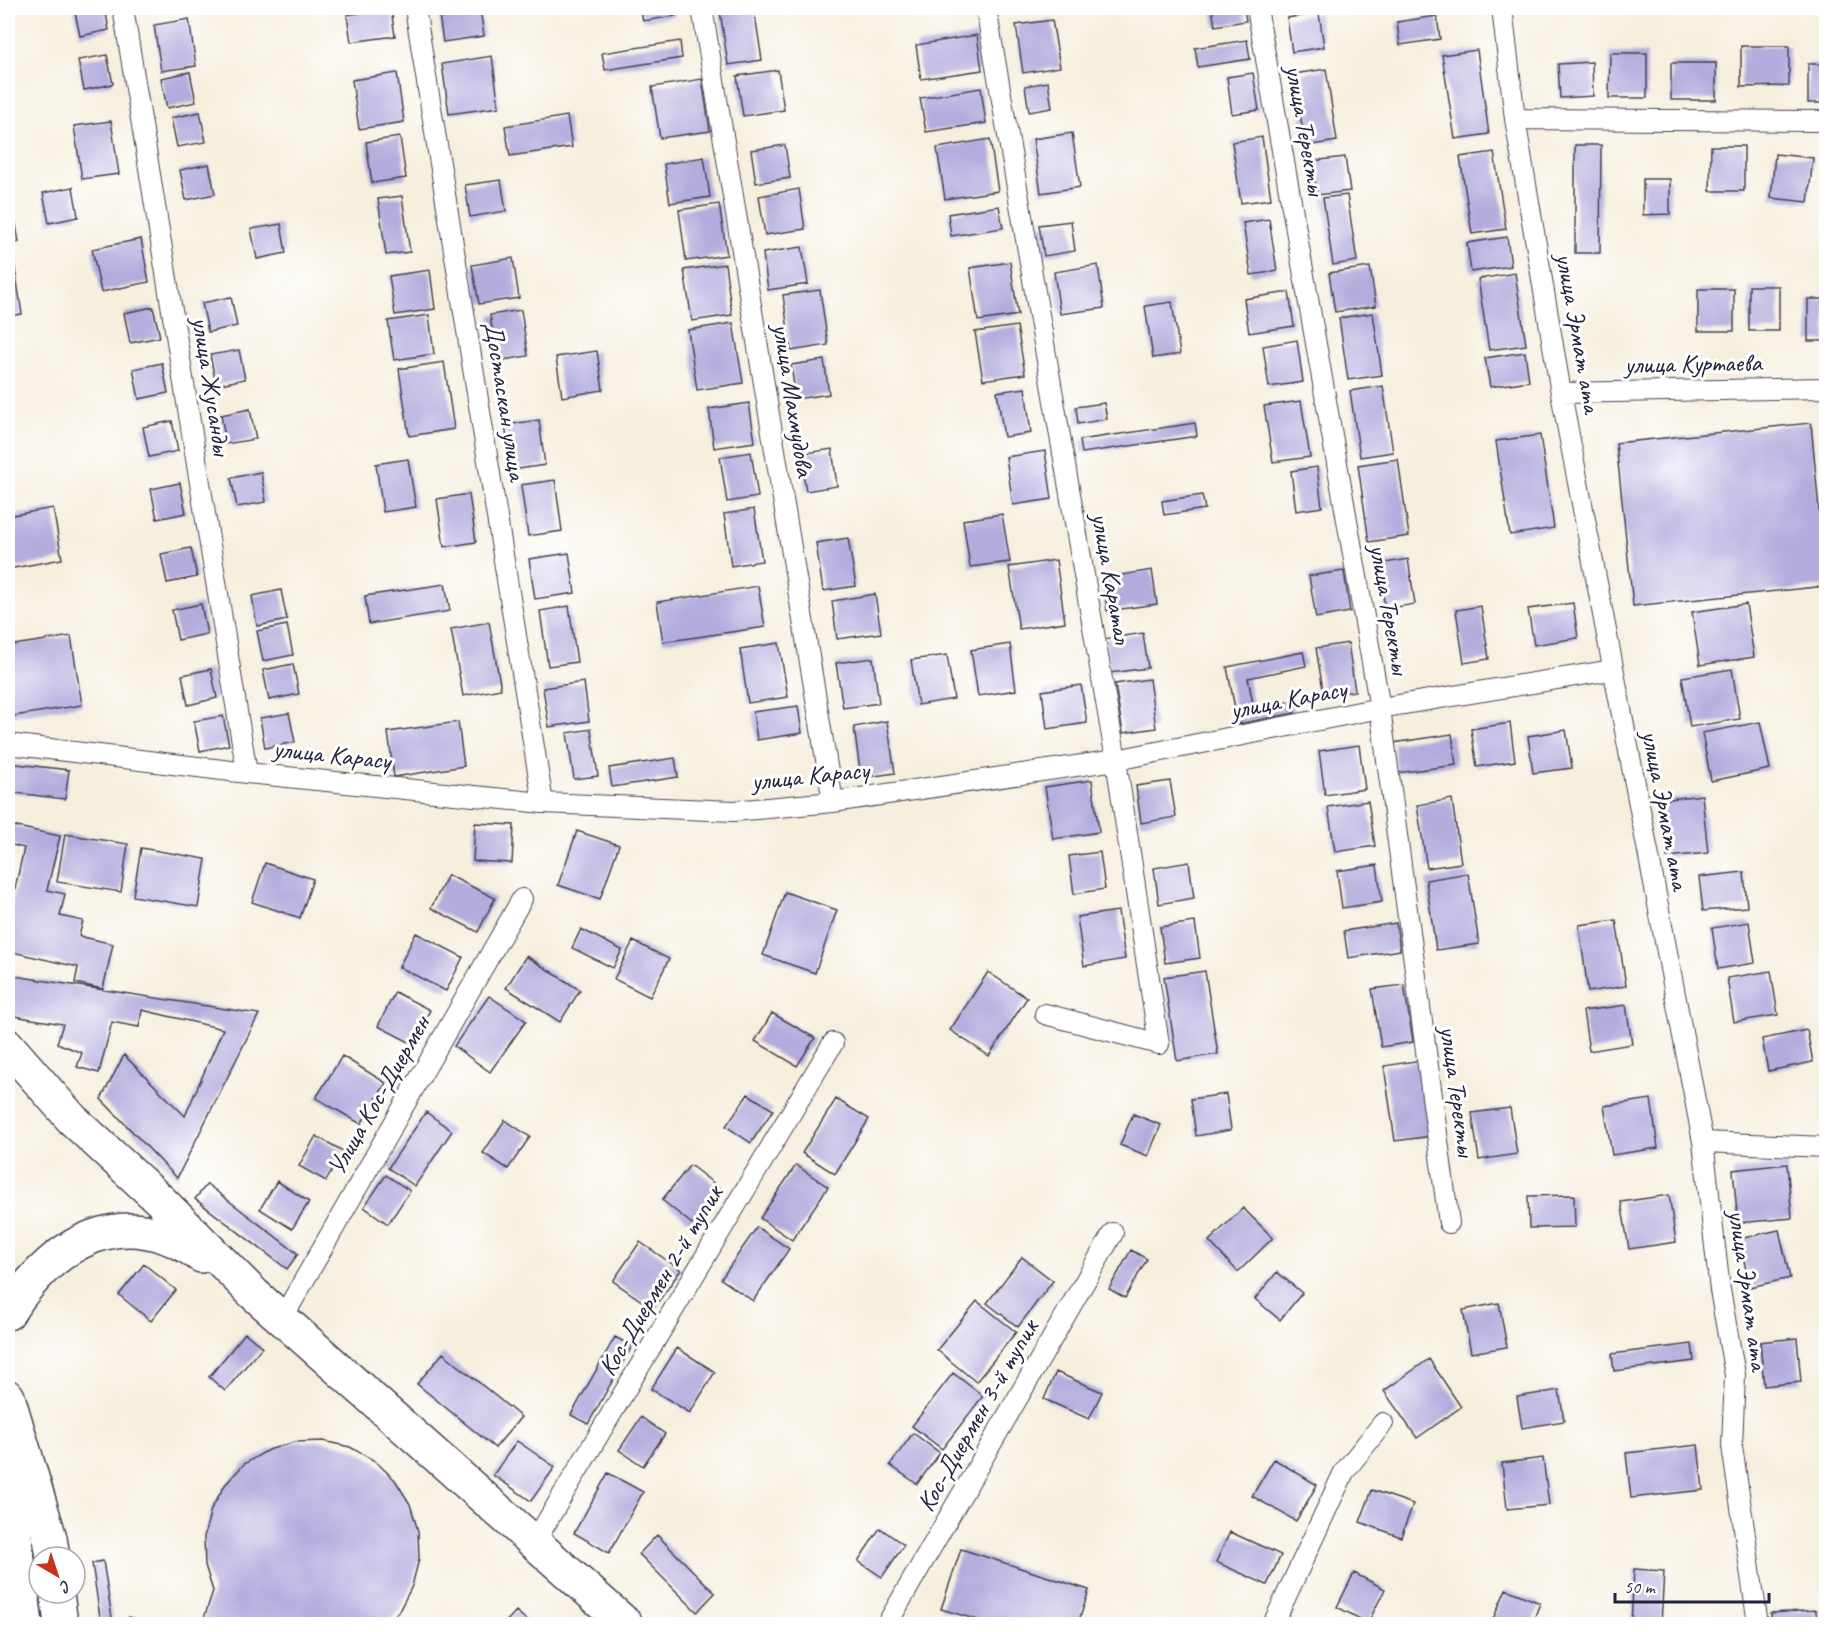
<svg xmlns="http://www.w3.org/2000/svg" width="1834" height="1632" font-family="Caveat,sans-serif">
	<style>
		.building { fill: #b3acdd }
		.lines { fill: none; stroke-linecap: round; stroke-linejoin: round }
		.minor-casing { stroke: #424153; stroke-width: 22 }
		.trunk-casing { stroke: #424153; stroke-width: 36 }
		.minor { stroke: #fff; stroke-width: 20 }
		.trunk { stroke: #fff; stroke-width: 33 }
		.labels { text-anchor: middle; stroke-width: 6; stroke-linejoin: round; paint-order: stroke }
		.street-label { font-size: 26px; fill: #22223b; stroke: #fff }
	</style>
	<rect width="100%" height="100%" fill="#fff"/>
	<filter id="ink" filterUnits="userSpaceOnUse"><feTurbulence type="fractalNoise" baseFrequency=".0167" numOctaves="2"/><feDisplacementMap in="SourceGraphic" scale="12" xChannelSelector="R" yChannelSelector="G"/><feConvolveMatrix kernelMatrix="1 2 1 2 8 2 1 2 1" color-interpolation-filters="sRGB"/></filter>
	<filter id="wash" filterUnits="userSpaceOnUse"><feTurbulence type="fractalNoise" baseFrequency=".008" numOctaves="4" result="noise"/><feDisplacementMap in="SourceGraphic" scale="24" xChannelSelector="R" yChannelSelector="G"/><feGaussianBlur stdDeviation="1.35" result="paint"/><feColorMatrix in="noise" values="0 0 0 0 0 0 0 0 0 0 0 0 0 0 0 0 0 1.4 0 .05"/><feComposite in="paint" operator="in"/></filter>
	<g filter="url(#wash)">
		<rect width="100%" height="100%" fill="#f6efde"/>
		<g id="blocks">
			<path class="building" d="M74 8H105L109 30 80 36Z
				M391 8 395 36 351 42 347 15Z
				M438 8H480L484 36 443 42Z
				M640 8H674L675 16 643 21Z
				M742 8H754L762 60 728 65 720 11Z
				M909 8H938V9L910 13Z
				M1212 8H1244L1246 21 1215 26Z
				M1319 13 1324 47 1292 52 1287 18Z
				M1437 16 1440 39 1400 45 1397 22Z
				M189 19 196 66 161 71 154 25Z
				M1052 20 1060 67 1023 73 1016 25Z
				M977 35 982 70 921 79 916 45Z
				M1247 40 1250 59 1198 67 1195 48Z
				M680 41 682 58 605 70 602 53Z
				M1741 46H1789V86L1741 87Z
				M1477 50 1489 134 1455 139 1442 55Z
				M1610 53H1647V98H1609Z
				M107 55 113 84 84 90 78 60Z
				M492 56 499 107 449 114 442 64Z
				M1592 62 1593 96 1560 98 1558 64Z
				M1671 63H1716V100H1671Z
				M1808 64H1826V103H1808Z
				M1326 69 1337 141 1305 146 1294 74Z
				M778 70 784 110 743 116 737 76Z
				M190 72 196 102 167 108 161 78Z
				M397 73 404 122 359 129 352 80Z
				M1253 73 1259 110 1232 114 1227 77Z
				M702 79 710 131 660 138 652 87Z
				M1048 82 1052 108 1029 112 1025 86Z
				M981 88 986 123 926 132 920 98Z
				M200 112 206 142 177 147 171 118Z
				M567 116 572 147 510 156 505 126Z
				M111 121 119 174 82 179 74 126Z
				M1072 133 1080 187 1041 193 1033 139Z
				M400 137 406 178 372 183 366 142Z
				M1262 137 1271 199 1241 203 1232 142Z
				M990 139 998 191 945 199 937 148Z
				M785 145 790 178 756 183 751 150Z
				M1575 145H1601L1600 253H1575Z
				M1711 146H1744V191H1710Z
				M1494 152 1506 229 1472 234 1460 157Z
				M1775 154 1813 158 1808 202 1771 198Z
				M704 157 710 197 670 203 664 164Z
				M1345 157 1350 191 1317 195 1312 161Z
				M209 164 215 194 186 200 180 170Z
				M8 179 19 242 8 243Z
				M1643 179H1670V214L1643 215Z
				M501 180 506 211 470 217 465 185Z
				M73 187 78 217 49 223 43 193Z
				M799 189 805 229 765 235 759 196Z
				M1347 195 1357 261 1333 265 1323 198Z
				M402 196 410 252 386 255 378 199Z
				M719 204 727 255 686 261 679 210Z
				M999 206 1003 228 951 236 948 214Z
				M1269 219 1277 271 1251 275 1243 223Z
				M1071 221 1075 251 1044 256 1039 225Z
				M281 224 286 253 257 259 251 229Z
				M1507 237 1511 266 1471 272 1467 243Z
				M141 239 149 282 101 292 92 249Z
				M802 247 808 284 768 290 763 253Z
				M12 249 22 314 8 316V250Z
				M513 258 519 298 479 304 472 265Z
				M1010 262 1018 315 978 321 970 268Z
				M725 264 732 315 692 321 684 270Z
				M1098 265 1104 308 1060 314 1054 272Z
				M1370 267 1376 306 1335 312 1329 273Z
				M430 270 435 309 395 315 389 276Z
				M1515 273 1526 345 1489 350 1478 279Z
				M1749 286H1779V331H1749Z
				M1698 289H1734V331H1698Z
				M820 290 828 345 791 351 783 295Z
				M1289 292 1294 326 1249 333 1244 299Z
				M231 297 237 326 208 332 202 303Z
				M1808 299H1826V341H1808Z
				M1172 302 1180 354 1153 358 1145 306Z
				M153 307 160 337 130 343 124 313Z
				M521 310 528 356 497 361 490 315Z
				M1373 313 1382 375 1348 380 1339 318Z
				M429 315 434 354 394 360 388 321Z
				M733 323 743 383 697 390 688 330Z
				M1017 326 1025 374 983 380 975 332Z
				M1297 340 1303 382 1269 387 1263 346Z
				M239 350 245 379 216 385 210 355Z
				M597 351 603 390 562 397 556 357Z
				M1525 352 1529 381 1490 387 1485 358Z
				M824 360 829 394 796 399 791 365Z
				M444 362 454 429 409 436 399 369Z
				M162 363 168 393 139 399 133 369Z
				M1383 386 1393 452 1360 457 1350 391Z
				M1025 388 1031 433 1004 437 997 392Z
				M1301 401 1310 457 1273 462 1264 406Z
				M749 403 755 442 714 448 709 409Z
				M1104 403 1107 419 1078 424 1076 407Z
				M250 409 256 439 226 444 221 415Z
				M539 420 545 465 512 470 505 425Z
				M172 421 178 451 149 457 143 427Z
				M1195 423 1197 436 1082 453 1080 440Z
				M1811 423 1826 586 1633 606 1616 443Z
				M1540 435 1554 528 1510 535 1496 441Z
				M832 449 837 486 806 491 800 454Z
				M1045 451 1052 499 1013 505 1006 457Z
				M751 452 758 497 727 502 720 457Z
				M408 459 416 507 383 512 376 464Z
				M1398 459 1409 536 1369 542 1358 465Z
				M1317 467 1322 507 1296 511 1291 471Z
				M261 472 266 502 237 507 231 478Z
				M555 480 562 531 528 536 521 485Z
				M180 483 186 513 157 519 151 489Z
				M469 494 476 542 444 547 437 499Z
				M1202 495 1205 509 1164 515 1162 501Z
				M53 508 62 559 8 569V516Z
				M754 509 762 561 731 566 724 514Z
				M1002 514 1010 562 970 567 963 520Z
				M848 538 856 586 823 591 816 543Z
				M191 548 197 577 167 583 161 554Z
				M569 553 575 593 535 599 529 559Z
				M1408 559 1415 604 1385 609 1379 564Z
				M1056 560 1065 622 1019 629 1009 567Z
				M1152 570 1157 604 1107 611 1103 578Z
				M1344 571 1350 612 1316 618 1309 576Z
				M445 584 450 611 369 624 365 596Z
				M758 586 765 627 663 642 657 602Z
				M281 590 287 620 257 626 252 596Z
				M875 594 881 633 837 639 832 601Z
				M1573 603 1578 638 1534 645 1528 609Z
				M201 604 207 634 178 640 172 610Z
				M1746 604 1754 657 1700 665 1692 612Z
				M569 606 577 662 548 666 540 611Z
				M1481 606 1489 659 1464 663 1456 610Z
				M489 622 501 689 463 696 451 629Z
				M287 625 293 655 263 661 257 631Z
				M1143 633 1148 668 1110 673 1105 639Z
				M71 636 82 705 8 717V646Z
				M779 643 788 697 748 703 740 649Z
				M1348 643 1355 691 1324 696 1316 648Z
				M1010 644 1016 690 978 696 971 650Z
				M1303 652 1306 666 1248 678 1254 709 1292 701 1295 713 1238 724 1227 667Z
				M947 655 954 699 918 705 911 660Z
				M873 658 879 703 843 708 836 663Z
				M293 664 299 694 269 700 263 670Z
				M211 669 217 698 188 705 182 675Z
				M1732 669 1740 719 1690 727 1682 677Z
				M1149 679 1156 728 1123 733 1115 684Z
				M584 682 589 721 549 727 543 688Z
				M1081 685 1087 723 1047 729 1042 691Z
				M798 706 802 733 757 740 753 712Z
				M289 713 295 742 265 748 260 718Z
				M223 716 229 745 200 751 194 721Z
				M887 721 895 773 861 778 854 727Z
				M458 722 464 766 394 777 388 732Z
				M1760 722 1770 769 1711 781 1702 733Z
				M1510 723 1515 761 1477 767 1471 729Z
				M591 729 598 776 574 779 567 733Z
				M1566 730 1572 768 1533 773 1528 736Z
				M1452 734 1456 765 1397 773 1393 743Z
				M1359 745 1365 789 1325 795 1319 751Z
				M675 758 678 777 612 787 609 768Z
				M8 763 69 770 65 799 8 792Z
				M1092 780 1099 832 1053 839 1045 787Z
				M1170 781 1176 817 1141 823 1136 786Z
				M1702 795 1708 853 1667 857 1661 800Z
				M1452 799 1461 863 1427 868 1417 805Z
				M1368 801 1375 846 1335 852 1328 807Z
				M475 823 514 825 512 863 473 861Z
				M8 825 60 836 47 890 65 894 60 916 83 921 79 936 113 944 103 989 75 983 78 967 8 951V920L24 848 8 844Z
				M577 831 619 845 600 899 558 885Z
				M65 834 128 844 121 892 57 882Z
				M141 848 206 859 198 907 133 896Z
				M1100 852 1105 889 1074 894 1069 856Z
				M1189 862 1194 898 1159 904 1154 868Z
				M265 863 313 879 300 918 252 902Z
				M1377 865 1382 902 1342 908 1337 871Z
				M1744 872 1747 907 1703 911 1699 877Z
				M1468 873 1479 944 1436 950 1426 880Z
				M448 875 495 898 478 932 431 908Z
				M785 892 837 910 815 973 763 955Z
				M1118 911 1125 959 1084 966 1077 917Z
				M1616 920 1626 986 1588 992 1579 925Z
				M1195 922 1200 958 1165 963 1160 927Z
				M1749 922 1755 963 1718 969 1712 928Z
				M1396 923 1400 950 1348 958 1344 931Z
				M581 929 622 950 613 968 572 948Z
				M416 933 463 957 446 991 399 967Z
				M633 941 669 959 650 997 614 979Z
				M526 956 580 990 560 1022 506 988Z
				M1205 971 1218 1054 1177 1061 1164 977Z
				M1771 971 1778 1015 1734 1022 1727 978Z
				M988 972 1027 998 989 1056 950 1030Z
				M8 975 259 1014 177 1178 101 1099 124 1055 185 1116 223 1029 142 1010 139 1027 112 1022 99 1073 77 1067 82 1053 57 1043 63 1024 8 1015Z
				M1404 985 1413 1042 1381 1047 1372 989Z
				M395 992 430 1010 413 1044 378 1026Z
				M489 996 526 1021 490 1072 454 1046Z
				M1626 1005 1632 1044 1589 1051 1583 1011Z
				M772 1013 815 1038 797 1066 755 1041Z
				M1807 1030 1813 1062 1768 1071 1762 1039Z
				M342 1056 386 1083 361 1124 316 1098Z
				M1421 1060 1432 1136 1395 1141 1384 1066Z
				M748 1094 773 1110 751 1143 726 1126Z
				M1226 1094 1231 1130 1196 1136 1191 1099Z
				M836 1099 869 1119 835 1174 802 1153Z
				M1651 1099 1658 1148 1612 1155 1604 1106Z
				M1510 1108 1517 1154 1479 1160 1472 1113Z
				M426 1112 452 1131 415 1186 388 1168Z
				M1133 1114 1161 1125 1148 1156 1120 1145Z
				M505 1120 530 1137 508 1169 483 1153Z
				M316 1136 343 1151 326 1181 299 1166Z
				M1787 1164 1792 1218 1738 1223 1733 1170Z
				M690 1165 721 1189 692 1224 662 1200Z
				M796 1165 828 1187 792 1240 760 1218Z
				M386 1175 410 1191 388 1224 364 1207Z
				M277 1181 309 1202 292 1229 260 1209Z
				M207 1184 298 1254 287 1269 195 1199Z
				M1574 1195 1575 1227 1529 1228 1528 1196Z
				M1669 1195 1676 1242 1629 1249 1621 1202Z
				M1243 1208 1273 1238 1238 1272 1209 1241Z
				M757 1227 789 1249 753 1301 721 1279Z
				M1779 1230 1790 1278 1750 1287 1739 1239Z
				M640 1242 681 1270 653 1309 613 1281Z
				M1131 1250 1147 1259 1125 1298 1109 1289Z
				M1022 1257 1053 1281 1018 1327 987 1303Z
				M144 1264 176 1290 151 1321 119 1295Z
				M1277 1272 1302 1293 1280 1320 1255 1299Z
				M977 1301 1016 1332 976 1382 937 1350Z
				M1499 1303 1507 1347 1471 1353 1463 1310Z
				M245 1333 262 1347 225 1391 209 1377Z
				M615 1337 632 1346 588 1424 571 1415Z
				M1797 1338 1801 1382 1764 1386 1760 1342Z
				M1692 1344 1694 1361 1614 1371 1612 1354Z
				M677 1348 715 1372 690 1413 651 1389Z
				M443 1353 521 1417 495 1448 417 1384Z
				M1429 1359 1461 1407 1417 1438 1384 1391Z
				M1056 1372 1102 1392 1089 1419 1044 1399Z
				M953 1373 983 1396 942 1449 912 1426Z
				M1559 1390 1564 1421 1522 1428 1517 1397Z
				M641 1417 665 1434 643 1466 619 1450Z
				M913 1433 940 1453 917 1484 890 1465Z
				M323 1441 350 1447 375 1461 395 1480 410 1504 418 1531 419 1559 412 1586 399 1611 386 1624H202L213 1591 205 1565 204 1537 211 1509 225 1485 244 1464 268 1450 295 1442Z
				M517 1441 555 1467 531 1501 493 1475Z
				M1698 1445 1703 1490 1631 1498 1626 1453Z
				M1543 1458 1549 1505 1507 1509 1502 1463Z
				M1274 1459 1317 1485 1296 1521 1252 1496Z
				M608 1473 643 1492 609 1553 574 1533Z
				M1372 1490 1413 1504 1401 1537 1360 1522Z
				M880 1528 904 1545 882 1577 858 1561Z
				M1230 1532 1281 1555 1267 1585 1216 1562Z
				M657 1535 715 1593 697 1612 639 1554Z
				M961 1549 1089 1590 1078 1624H991L941 1609Z
				M103 1561 113 1624H101L92 1563Z
				M1634 1569 1664 1571 1661 1624H1631Z
				M1354 1573 1385 1589 1368 1623 1337 1607Z
				M1506 1589 1540 1603 1532 1624H1491Z
				M1816 1610 1817 1624H1772L1771 1613Z
				M516 1611 531 1624H504Z
				M129 1617 151 1624H127Z"/>
		</g>
	</g>
	<g filter="url(#ink)">
		<use href="#blocks" fill-opacity="0" stroke="#424153" stroke-width="1.5"/>
		<g class="lines">
			<defs>
				<path id="minor" d="M123 8 247 773
					M415 8 543 803
					M702 8 833 802
					M986 8 1116 760 1159 1044 1045 1014
					M1257 8 1380 708 1449 1223
					M1502 8 1515 119 1561 393 1703 1142 1720 1290 1735 1375 1732 1446 1758 1624
					M1515 119 1826 121
					M1561 393 1826 388
					M8 744 247 773 543 803 734 811 833 802 1116 760 1380 708 1612 670
					M1703 1142 1826 1147
					M282 1319 522 899
					M534 1543 833 1043
					M887 1624 1113 1233
					M1273 1624 1344 1472 1383 1423"/>
				<path id="trunk" d="M8 1046 72 1119 162 1202 254 1294 626 1624
					M8 1313C54 1242 123 1200 201 1256
					M8 1397 50 1538 53 1557
					M8 1480 26 1624
					M57 1593 61 1624"/>
			</defs>
			<use href="#minor" class="minor-casing"/>
			<use href="#trunk" class="trunk-casing"/>
			<use href="#minor" class="minor"/>
			<use href="#trunk" class="trunk"/>
		</g>
	</g>
	<g class="labels">
		<g class="street-label">
			<text transform="translate(1306 130) rotate(80)" y="9">улица Теректы</text>
			<text transform="translate(1579 333) rotate(80)" y="9">улица Эрмат ата</text>
			<text transform="translate(1693 363) rotate(-1)" y="9">улица Куртаева</text>
			<text transform="translate(212 386) rotate(81)" y="9">улица Жусанды</text>
			<text transform="translate(794 400) rotate(81)" y="9">улица Махмудова</text>
			<text transform="translate(506 401) rotate(81)" y="9">Достаскан улица</text>
			<text transform="translate(1112 578) rotate(80)" y="9">улица Каратал</text>
			<text transform="translate(1390 609) rotate(80)" y="9">улица Теректы</text>
			<text transform="translate(1288 699) rotate(-11)" y="9">улица Карасу</text>
			<text transform="translate(332 754) rotate(6)" y="9">улица Карасу</text>
			<text transform="translate(810 775) rotate(-6)" y="9">улица Карасу</text>
			<text transform="translate(1666 810) rotate(79)" y="9">улица Эрмат ата</text>
			<text transform="translate(1458 1091) rotate(82)" y="9">улица Теректы</text>
			<text transform="translate(378 1095) rotate(-60)" y="9">Улица Кос-Диермен</text>
			<text transform="translate(660 1280) rotate(-59)" y="9">Кос-Диермен 2-й тупик</text>
			<text transform="translate(1749 1290) rotate(82)" y="9">улица Эрмат ата</text>
			<text transform="translate(977 1415) rotate(-60)" y="9">Кос-Диермен 3-й тупик</text>
		</g>
	</g>
	<rect width="1834" height="1632" fill="none" stroke="#fff" stroke-width="30"/>
	<g transform="translate(57 1575) rotate(141)"><circle r="28" fill="#ffffff" stroke="#a7a7b1" stroke-width="1.5"/>
	<path d="M0-4.5L10 22L0 15L-10 22Z" fill="#c8321e"/>
	<text y="-9" font-size="16" font-weight="bold" text-anchor="middle" fill="#22223b">С</text>
	</g>
	<path d="M1615 1593v9h154v-9" fill="none" stroke="#22223b" stroke-width="3"/>
	<text x="1624" y="1593" font-size="18" fill="#22223b" stroke="#ffffff" stroke-width="4.5" paint-order="stroke">50 m</text>
</svg>
